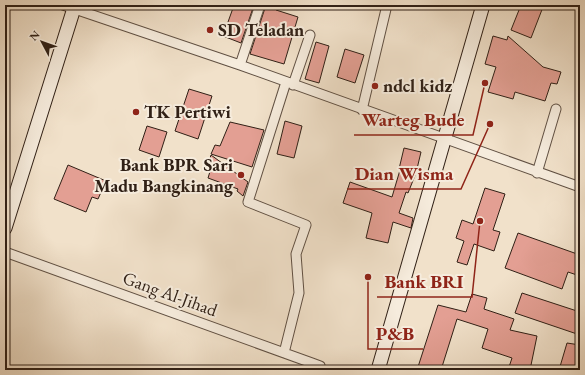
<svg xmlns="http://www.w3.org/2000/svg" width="585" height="375" font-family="'EB Garamond',serif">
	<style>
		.building { fill: #e39f93; stroke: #302016 }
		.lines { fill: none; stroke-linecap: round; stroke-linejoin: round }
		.street-casing { stroke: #605043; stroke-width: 11 }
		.secondary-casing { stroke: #302016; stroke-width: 15 }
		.street { stroke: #f6ecdd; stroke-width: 9 }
		.secondary { stroke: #f6ecdd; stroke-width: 13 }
		.poi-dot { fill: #8f2418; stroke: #f6ecdd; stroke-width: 1.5 }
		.labels { text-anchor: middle; stroke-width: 4; stroke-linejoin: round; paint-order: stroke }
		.poi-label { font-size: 18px; font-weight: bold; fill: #302016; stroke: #f6ecdd; text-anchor: start }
		.street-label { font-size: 18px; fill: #302016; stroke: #f6ecdd }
		.leader { fill: none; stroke: #8f2418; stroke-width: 1.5 }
		.callout-dot { fill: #8f2418; stroke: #f6ecdd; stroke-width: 1.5 }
		.callout-label { font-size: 19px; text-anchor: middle; font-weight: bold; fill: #8f2418; stroke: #f6ecdd; stroke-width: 4; stroke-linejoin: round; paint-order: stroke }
	</style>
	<rect width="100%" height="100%" fill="#f1e1ca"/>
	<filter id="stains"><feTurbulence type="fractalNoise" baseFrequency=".005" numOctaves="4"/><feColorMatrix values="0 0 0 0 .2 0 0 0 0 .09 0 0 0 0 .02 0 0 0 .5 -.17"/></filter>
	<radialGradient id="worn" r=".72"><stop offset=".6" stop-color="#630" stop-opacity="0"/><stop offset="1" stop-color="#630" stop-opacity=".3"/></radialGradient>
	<path class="building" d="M238 5H254L241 43 223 36 233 8 237 9Z
		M266 5H277L276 10 298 17 284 64 250 54Z
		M521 5H539L543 7 531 38 511 30Z
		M493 36 507 40 508 36 543 67 561 72 557 84 551 83 545 101 515 92 513 99 488 92 496 67 485 64Z
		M316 42 329 46 319 83 305 79Z
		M345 49 364 55 355 83 337 77Z
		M189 89 212 96 198 139 175 131Z
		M285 121 302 126 294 158 277 154Z
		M230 122 264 130 252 167 211 154 215 145 220 146Z
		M147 126 167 132 159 157 139 150Z
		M404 148 421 152 416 173 408 193 406 192 399 213 413 218 411 228 393 222 388 243 366 238 372 213 343 203 350 182 392 197 400 170 399 169Z
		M211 155 248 182 243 196 237 191 238 189 208 178 212 165 208 164Z
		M68 165 106 181 98 199 92 197 86 212 54 199Z
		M485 188 505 194 493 230 500 232 494 251 474 244 467 265 457 262 464 241 456 238 462 220 473 224Z
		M518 233 580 255V276L568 272 562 289 505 268Z
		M522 293 580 312V335L515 313Z
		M472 294 487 298 484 309 514 319 510 330 537 336 530 370H508L512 358 482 348 488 329 457 319 441 370H417L438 305 466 312Z
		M567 343 580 345V370H559Z"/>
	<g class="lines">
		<defs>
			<path id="street" d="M63 5 240 65 580 187
				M240 65 260 5
				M293 85 310 35
				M362 110 387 5
				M537 173 556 109
				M5 252 312 363 320 366 319 370
				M284 353 299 293 296 254 306 225 248 202 286 82"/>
			<path id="secondary" d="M5 228 75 5
				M378 370 483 5"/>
		</defs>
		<use href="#street" class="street-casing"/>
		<use href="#secondary" class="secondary-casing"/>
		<use href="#street" class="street"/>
		<use href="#secondary" class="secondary"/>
	</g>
	<g class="poi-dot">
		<circle cx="210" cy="30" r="4"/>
		<circle cx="375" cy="86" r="4"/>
		<circle cx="136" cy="112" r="4"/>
		<circle cx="241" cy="175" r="4"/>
	</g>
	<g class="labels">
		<g class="poi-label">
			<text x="218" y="36">SD Teladan</text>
			<text x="383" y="92">ndcl kidz</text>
			<text x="144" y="118">TK Pertiwi</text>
			<text x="233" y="171" text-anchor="end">Bank BPR Sari<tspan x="233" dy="21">Madu Bangkinang</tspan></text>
		</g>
		<g class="street-label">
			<text transform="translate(170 294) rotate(20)" y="6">Gang Al-Jihad</text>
		</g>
	</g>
	<path class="leader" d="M485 83L473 135H354M490 124L461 189H347M480 221L472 297H377M368 277L368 349H423"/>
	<g class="callout-dot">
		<circle cx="485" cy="83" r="4"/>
		<circle cx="490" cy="124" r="4"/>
		<circle cx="480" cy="221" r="4"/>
		<circle cx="368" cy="277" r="4"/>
	</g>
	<g class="callout-label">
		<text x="413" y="126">Warteg Bude</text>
		<text x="404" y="180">Dian Wisma</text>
		<text x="424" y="288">Bank BRI</text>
		<text x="395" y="340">P&amp;B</text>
	</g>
	<rect width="585" height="375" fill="none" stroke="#f1e1ca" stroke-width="20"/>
	<rect x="6" y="6" width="573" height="363" fill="none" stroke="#302016" stroke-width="2"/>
	<rect x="10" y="10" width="565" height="355" fill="none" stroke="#302016"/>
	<g transform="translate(42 42) rotate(311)" stroke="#f6ecdd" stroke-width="3" paint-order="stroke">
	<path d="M0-3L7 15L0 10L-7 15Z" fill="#302016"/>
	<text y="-6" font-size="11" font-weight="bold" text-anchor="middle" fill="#302016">N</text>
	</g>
	<rect width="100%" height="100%" filter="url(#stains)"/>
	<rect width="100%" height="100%" fill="url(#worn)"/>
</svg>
